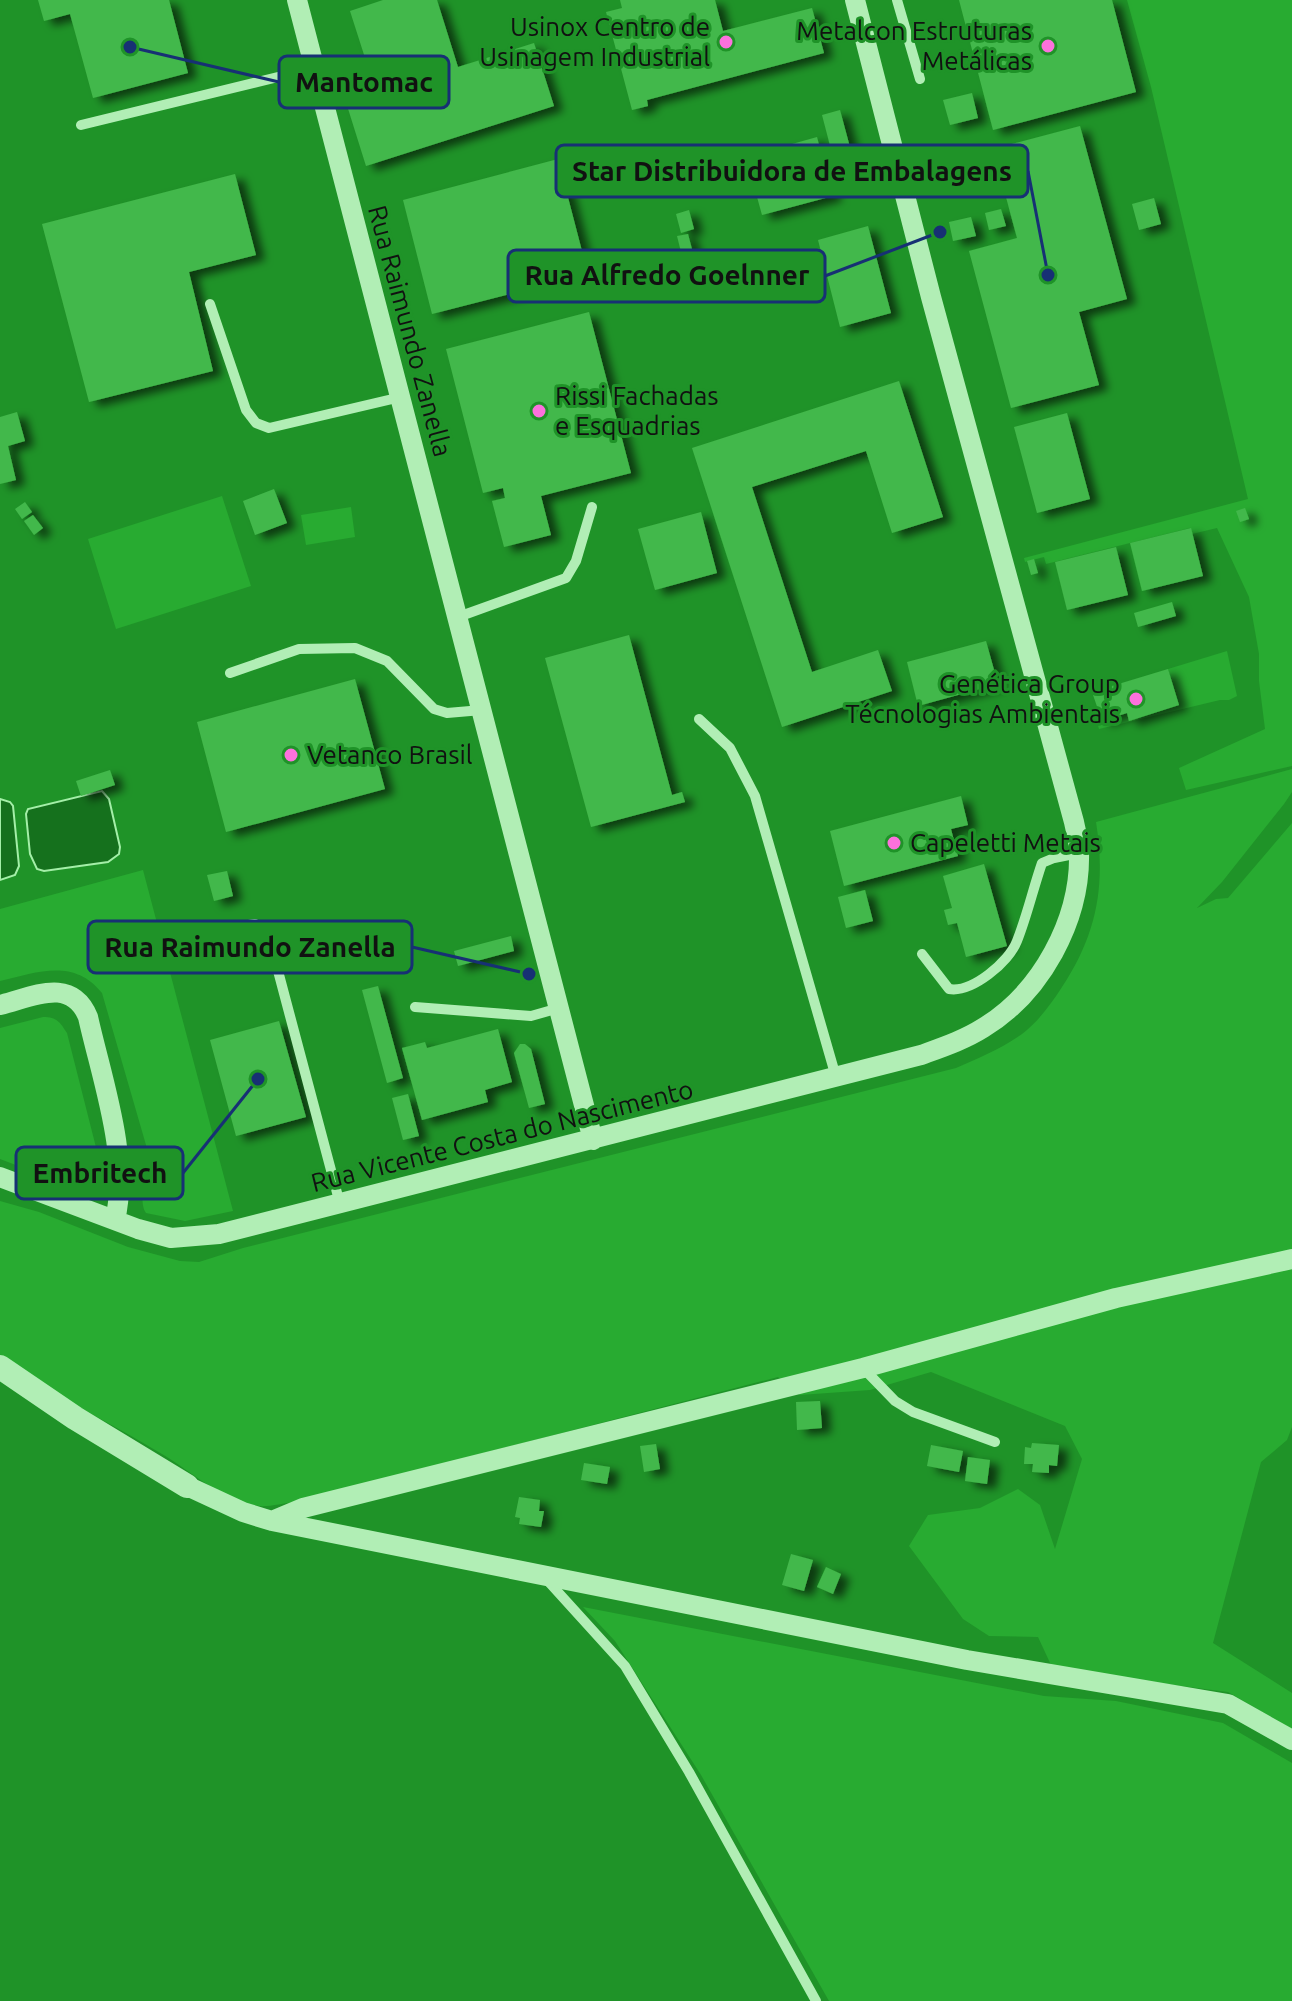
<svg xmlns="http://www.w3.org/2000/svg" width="1292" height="2001" font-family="Ubuntu,sans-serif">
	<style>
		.green { fill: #28ab31 }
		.water { fill: #15711d; stroke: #a4efa8; stroke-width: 2 }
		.building { fill: #43b84b; filter: url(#shadow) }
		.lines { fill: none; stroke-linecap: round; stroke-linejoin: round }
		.service { stroke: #b1eeb5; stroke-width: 10 }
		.minor { stroke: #b1eeb5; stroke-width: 20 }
		.tertiary { stroke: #b1eeb5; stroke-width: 24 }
		.poi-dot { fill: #fc71dc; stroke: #1f9328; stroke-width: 3 }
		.labels { text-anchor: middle; stroke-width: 6; stroke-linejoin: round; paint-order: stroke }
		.poi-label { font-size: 26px; fill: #111; stroke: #1f9328; text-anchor: end }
		.street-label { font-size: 26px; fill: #111; stroke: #1f9328 }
		.leader { fill: none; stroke: #173074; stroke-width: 3 }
		.callout-dot { fill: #173074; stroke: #1f9328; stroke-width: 3 }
		.callout { fill: #1f9328; stroke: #173074; stroke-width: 3 }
		.callout-label { font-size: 28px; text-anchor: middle; font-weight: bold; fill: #111 }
	</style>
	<defs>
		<filter id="shadow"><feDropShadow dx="9" dy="5" stdDeviation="4" flood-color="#0009"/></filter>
	</defs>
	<rect width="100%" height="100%" fill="#1f9328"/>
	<path class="green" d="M1127 0H1292V766L1186 790 1179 768 1265 729 1259 681V654L1249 597 1217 528 1192 534 1190 528 1046 564 1044 557 1025 562 1024 558 1248 499 1151 87Z
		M222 496 251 586 116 629 88 539Z
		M351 507 355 537 306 545 301 515Z
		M1227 651 1237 696 1229 700H1220L1099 729 1097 722 1127 713 1130 720 1179 705 1168 669Z
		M1292 769V792L1284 804 1222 882 1197 908 1216 899 1228 898 1292 823V1427L1287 1440 1261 1462 1213 1643 1292 1693V1729L1228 1692 1134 1680 1051 1665 1038 1637 989 1636 963 1619 909 1546 928 1515 980 1508 1018 1489 1040 1505 1055 1549 1082 1459 1065 1426 931 1372 870 1390 800 1395 778 1377 295 1502C284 1503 269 1507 259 1506 220 1500 194 1473 162 1454 108 1421 50 1395 0 1355V1201L39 1212 128 1247 180 1261 199 1262 243 1248 956 1068C979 1058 1001 1049 1022 1034 1038 1022 1051 1004 1062 987 1097 934 1106 885 1096 822Z
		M143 870 233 1211 185 1221 146 1213C137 1201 148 1164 146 1145L102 993C74 958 38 972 0 981V909Z
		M43 1017C57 1017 60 1022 67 1033L102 1171 104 1182 93 1192 84 1191 0 1159V1028Z
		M583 1607 1044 1696 1116 1701 1223 1723 1292 1763V2001H829L701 1775 615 1641Z"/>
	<path class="water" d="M102 791 109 799 120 847 119 854 108 862 44 871 37 869 30 854 26 814 28 809Z
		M0 799 10 802 13 806 19 866 15 875 0 880Z"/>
	<path class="building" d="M38 0H169L188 73 93 98 70 14 44 21Z
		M383 0H437L458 67 534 43 554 106 366 166 345 99 375 89 350 11Z
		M620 0H715L723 31 812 8 824 53 647 100 648 106 632 110 606 12 622 8Z
		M959 0H1112L1136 92 993 130Z
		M972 93 978 118 950 125 943 100Z
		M840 110 858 177 830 184 833 196 762 215 746 157 817 137 823 160 833 157 822 115Z
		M1080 126 1127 299 1079 312 1099 385 1011 408 969 251 1017 238 993 149Z
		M977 145 984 167 947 177 941 155Z
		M558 159 588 274 432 314 403 200Z
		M235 174 256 255 189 272 213 371 89 402 42 224Z
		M1154 198 1161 224 1139 230 1132 204Z
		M1001 209 1006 226 989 230 985 213Z
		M689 210 694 229 681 233 676 214Z
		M971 217 976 236 953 241 949 222Z
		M868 226 891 313 840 327 818 240Z
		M688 234 693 253 682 256 677 236Z
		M589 312 631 473 541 496 551 535 504 547 492 501 505 498 503 488 483 493 446 349Z
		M899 381 943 517 892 533 866 451 752 487 812 672 878 650 892 691 782 727 692 448Z
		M17 412 25 441 8 446 16 480 0 484V417Z
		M1067 413 1090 499 1037 513 1014 427Z
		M274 489 287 523 255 535 243 501Z
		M25 502 32 512 22 519 15 509Z
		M1245 508 1249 519 1240 522 1236 511Z
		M701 512 717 573 655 590 638 529Z
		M33 515 43 528 34 535 24 521Z
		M1191 528 1203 576 1142 591 1130 543Z
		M1116 547 1128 595 1067 610 1055 562Z
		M1034 559 1038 573 1031 575 1027 561Z
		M1172 602 1176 616 1138 627 1134 613Z
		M629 635 672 795 682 792 685 802 591 827 545 658Z
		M986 641 998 684 918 706 907 662Z
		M1168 669 1179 705 1129 721 1127 713 1102 721 1092 692Z
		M355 679 385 789 226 832 197 722Z
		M110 770 115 785 81 796 76 781Z
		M961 796 968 825 951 829 958 856 844 886 830 831Z
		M984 864 1007 946 966 957 957 923 948 925 944 910 952 908 943 876Z
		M227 871 233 896 214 901 207 875Z
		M865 890 873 921 846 928 838 897Z
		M511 936 514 951 458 966 454 951Z
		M378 986 403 1078 387 1083 362 990Z
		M279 1021 306 1117 236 1136 210 1040Z
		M498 1029 512 1082 485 1090 488 1102 422 1120 402 1048 425 1042 427 1048Z
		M520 1044H525L531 1049 545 1104 529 1108 514 1053Z
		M408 1094 419 1136 403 1140 392 1098Z
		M820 1401 822 1428 797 1430 796 1402Z
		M1032 1443 1059 1445 1057 1466 1049 1465V1473L1032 1472 1033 1464H1024L1025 1447 1031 1448Z
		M656 1444 660 1469 644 1472 640 1446Z
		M931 1445 963 1451 959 1472 927 1466Z
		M968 1457 990 1460 987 1484 965 1481Z
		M584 1463 610 1467 607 1484 581 1480Z
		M519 1497 540 1500 539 1511H544L541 1527 519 1524 520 1518 515 1517Z
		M791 1554 813 1560 804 1591 782 1585Z
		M826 1567 841 1574 833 1594 817 1587Z"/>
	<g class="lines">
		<path class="service" d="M897 0 920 79
			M81 125 315 68
			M210 304 246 410 256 423 269 428 401 397
			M458 617 566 578 576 561 592 507
			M230 673 299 649 355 648 387 661 434 709 447 713 482 710
			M699 719 730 748 755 796 836 1077
			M922 954 949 989C972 993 1009 962 1017 941 1027 916 1033 889 1042 863L1054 858 1079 853
			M223 968 222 941 230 928 255 924 269 937 340 1204
			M415 1007 531 1016 559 1008
			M863 1368 895 1401 913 1412 995 1442
			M547 1580 625 1666 689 1772 816 2001"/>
		<path class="minor" d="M297 0 593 1140
			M0 1005C33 997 71 976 88 1017 102 1080 130 1157 115 1220
			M0 1177 138 1229 171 1238 219 1234 921 1055C943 1047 964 1040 983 1028 1041 993 1081 920 1079 852 1079 842 1076 832 1074 822L931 297 855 0
			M187 1486 243 1512 272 1521 967 1660 1228 1704 1292 1740
			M272 1521 303 1508 863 1368 1116 1298 1292 1259"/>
		<path class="tertiary" d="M0 1367 75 1418 187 1486"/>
	</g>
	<g class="poi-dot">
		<circle cx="726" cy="42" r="8"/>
		<circle cx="1048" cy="46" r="8"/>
		<circle cx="539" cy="411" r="8"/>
		<circle cx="1136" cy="699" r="8"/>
		<circle cx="291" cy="755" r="8"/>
		<circle cx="894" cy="843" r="8"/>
	</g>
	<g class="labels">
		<g class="poi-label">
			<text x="710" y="36">Usinox Centro de<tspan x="710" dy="30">Usinagem Industrial</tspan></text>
			<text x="1032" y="40">Metalcon Estruturas<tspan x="1032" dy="30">Metálicas</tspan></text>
			<text x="555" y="405" text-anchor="start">Rissi Fachadas<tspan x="555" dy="30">e Esquadrias</tspan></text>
			<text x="1120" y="693">Genética Group<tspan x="1120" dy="30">Técnologias Ambientais</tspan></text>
			<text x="307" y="764" text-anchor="start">Vetanco Brasil</text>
			<text x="910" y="852" text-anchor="start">Capeletti Metais</text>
		</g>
		<g class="street-label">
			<text transform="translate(410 331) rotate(75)" y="9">Rua Raimundo Zanella</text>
			<text transform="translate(502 1136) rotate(-14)" y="9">Rua Vicente Costa do Nascimento</text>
		</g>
	</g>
	<path class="leader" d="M130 47L279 82M1048 275L1028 171M940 232L825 276M529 974L412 947M258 1079L183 1173"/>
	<g class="callout-dot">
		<circle cx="130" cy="47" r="8"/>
		<circle cx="1048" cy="275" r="8"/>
		<circle cx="940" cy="232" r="8"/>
		<circle cx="529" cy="974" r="8"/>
		<circle cx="258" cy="1079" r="8"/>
	</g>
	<g class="callout">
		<rect x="279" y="56" width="170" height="52" rx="8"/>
		<rect x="556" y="145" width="472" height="52" rx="8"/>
		<rect x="508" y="250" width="317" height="52" rx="8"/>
		<rect x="88" y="921" width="324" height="52" rx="8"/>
		<rect x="16" y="1147" width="167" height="52" rx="8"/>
	</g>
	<g class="callout-label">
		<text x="364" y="92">Mantomac</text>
		<text x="792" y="181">Star Distribuidora de Embalagens</text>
		<text x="667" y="285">Rua Alfredo Goelnner</text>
		<text x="250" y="957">Rua Raimundo Zanella</text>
		<text x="100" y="1183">Embritech</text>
	</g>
</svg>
